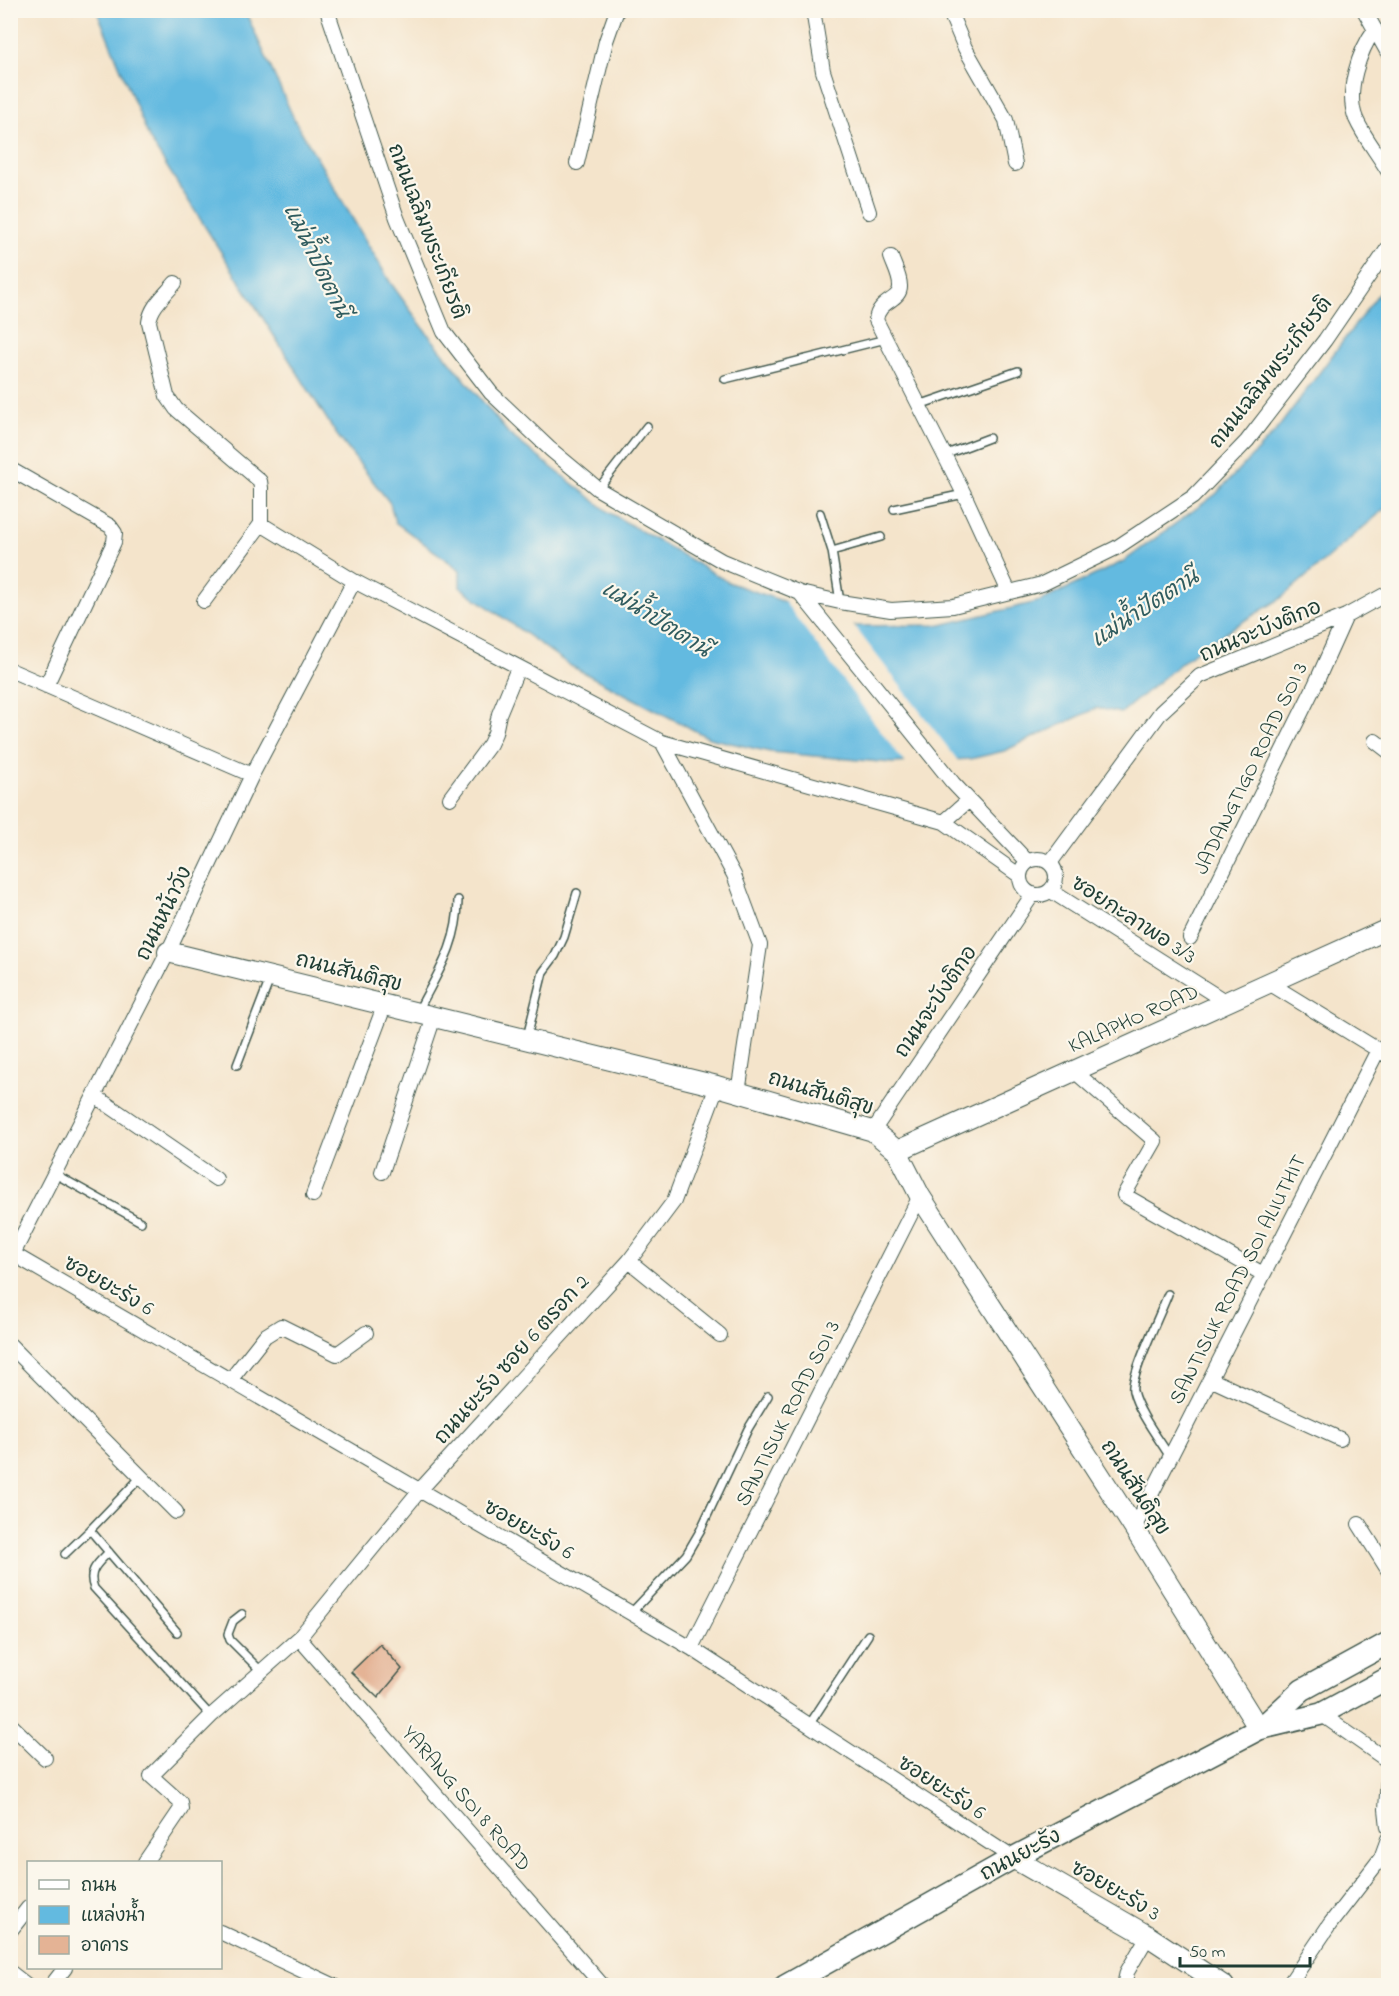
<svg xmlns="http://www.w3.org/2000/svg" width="1399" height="1996" font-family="'Indie Flower','Playpen Sans Thai',sans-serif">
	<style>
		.water { fill: #63bae0; stroke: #417c8a; stroke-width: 1.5 }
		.pier { fill: #f4e4cb }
		.building { fill: #e4b395 }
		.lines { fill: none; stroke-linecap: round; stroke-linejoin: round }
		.lane-casing { stroke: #3f564b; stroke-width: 10 }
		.street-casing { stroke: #3f564b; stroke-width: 16 }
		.secondary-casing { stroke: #3f564b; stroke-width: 22 }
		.primary-casing { stroke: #3f564b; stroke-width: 24 }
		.lane { stroke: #fff; stroke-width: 7 }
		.street { stroke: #fff; stroke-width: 14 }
		.secondary { stroke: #fff; stroke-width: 20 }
		.primary { stroke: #fff; stroke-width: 21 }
		.labels { text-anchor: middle; stroke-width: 4.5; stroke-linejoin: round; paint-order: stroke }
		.street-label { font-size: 21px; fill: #1f3d34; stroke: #fbf7ec }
		.water-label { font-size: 22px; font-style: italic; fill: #305c5f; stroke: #fbf7ec }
	</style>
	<rect width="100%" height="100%" fill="#fbf7ec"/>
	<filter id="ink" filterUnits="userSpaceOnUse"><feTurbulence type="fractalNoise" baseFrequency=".0167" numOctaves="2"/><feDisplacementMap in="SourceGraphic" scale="12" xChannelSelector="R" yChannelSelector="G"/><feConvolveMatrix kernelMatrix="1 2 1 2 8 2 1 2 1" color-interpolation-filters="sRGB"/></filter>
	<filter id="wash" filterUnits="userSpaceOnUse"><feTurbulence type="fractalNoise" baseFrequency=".008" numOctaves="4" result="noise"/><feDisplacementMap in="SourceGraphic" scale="24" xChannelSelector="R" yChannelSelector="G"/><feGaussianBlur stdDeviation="1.35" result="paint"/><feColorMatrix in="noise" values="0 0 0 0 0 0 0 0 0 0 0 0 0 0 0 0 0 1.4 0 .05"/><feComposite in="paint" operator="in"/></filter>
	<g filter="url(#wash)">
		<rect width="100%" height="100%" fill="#f4e4cb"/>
		<path class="water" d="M97 11H245L295 121 390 282 427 333 509 434 610 513 730 583 855 626 941 625 1041 601 1124 561 1216 494 1275 432 1388 281V506L1280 599 1198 649 1121 713 1097 708 1004 751 970 759 892 763 770 752 709 738 571 666 460 587V570L395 522 390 503 337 435 150 140Z"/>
		<path class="pier" d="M781 597 851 622 959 762 906 765Z"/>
		<g id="blocks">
			<path class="building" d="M380 1644 402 1669 378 1698 351 1672Z"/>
		</g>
	</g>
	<g filter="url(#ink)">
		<use href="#blocks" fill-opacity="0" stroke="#3f564b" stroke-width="1.5"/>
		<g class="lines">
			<defs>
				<path id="lane" d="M725 379 886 339
					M919 405 1018 371
					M944 455 989 438
					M598 489 647 426
					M894 509 964 494
					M820 513 832 551 840 602
					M832 551 881 537
					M418 1011C438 972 458 945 458 900
					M527 1037 543 972 555 956 564 937 577 893
					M237 1065 270 979
					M55 1174 141 1222
					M1168 1294C1161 1313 1130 1376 1133 1391 1138 1412 1159 1439 1170 1457
					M90 1530 177 1632
					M109 1552C98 1563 87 1571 94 1588L211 1716
					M65 1554 90 1530 140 1478
					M631 1613 686 1555 700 1531 748 1429 768 1396
					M242 1614 233 1621 228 1634 230 1640 261 1671
					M809 1725 868 1635"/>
				<path id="street" d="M327 10 397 218 444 332 491 393 550 449 598 489 722 561 800 593 840 602 891 610 953 606 1042 584 1116 548 1193 497 1247 441 1325 340 1388 248
					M813 10 823 71 869 212
					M949 10 965 48 1006 120 1015 164
					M1364 10 1388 53
					M1375 29C1359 51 1345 92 1356 119 1364 137 1378 154 1388 171
					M577 163 606 41 617 10
					M891 257C894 266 900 276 900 286 901 301 878 300 876 320L964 494 1009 592
					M175 283C165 295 151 306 149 322L167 396 176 409 260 481 261 488V524L354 581 662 742 944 822 1020 876
					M10 469 110 526 115 533 114 542 46 686
					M800 593 953 783 1028 862
					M204 601 261 524
					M10 670 252 775
					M1375 741 1388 751
					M662 742 734 875 760 945 738 1093
					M450 798 490 744 495 733 499 714 518 668
					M944 822 969 800
					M1020 877a18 18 0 1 1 36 0a18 18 0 1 1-36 0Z
					M1050 863 1161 712 1200 676 1346 616 1388 593
					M1051 891 1226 1002
					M1190 938 1315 685 1346 616
					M1269 983 1388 1056
					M1074 1071 1155 1141 1124 1195 1263 1274
					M95 1096 216 1179
					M873 1131 1033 894
					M382 1172 434 1017
					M313 1195 385 1004
					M13 1254 691 1648 1013 1858
					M629 1261 720 1335
					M10 1264 13 1254 168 952 252 775 354 581
					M10 1345 176 1512
					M231 1379 265 1336 281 1326 337 1354 366 1333
					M1210 1379 1340 1439
					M1359 1524 1388 1570
					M1134 1528 1378 1050
					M299 1638 603 1986
					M691 1648 920 1196
					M1321 1714 1388 1761
					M10 1724 45 1758
					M1388 1779 1386 1809 1388 1827
					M145 1862 181 1809 180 1802 151 1776 211 1716 299 1638 420 1490 629 1261 674 1201 717 1086
					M10 1931 28 1908
					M220 1932 335 1986
					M10 1972 28 1986
					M51 1986 65 1968
					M1124 1986 1127 1972 1148 1936
					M1288 1986 1330 1924 1381 1858 1388 1839"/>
				<path id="secondary" d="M168 952 717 1086 873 1131 897 1151 920 1196 1134 1528 1259 1729
					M897 1151 1388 929
					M1013 1858 1148 1936 1224 1986"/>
				<path id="primary" d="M1262 1727 1302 1690 1388 1643
					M785 1986 1013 1858 1259 1729 1321 1714 1388 1678"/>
			</defs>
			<use href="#lane" class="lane-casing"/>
			<use href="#street" class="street-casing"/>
			<use href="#secondary" class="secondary-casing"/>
			<use href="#primary" class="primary-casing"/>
			<use href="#lane" class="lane"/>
			<use href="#street" class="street"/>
			<use href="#secondary" class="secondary"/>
			<use href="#primary" class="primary"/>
		</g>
	</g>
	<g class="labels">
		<g class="street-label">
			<text transform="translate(428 231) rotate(69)" y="7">ถนนเฉลิมพระเกียรติ</text>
			<text transform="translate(1270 372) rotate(-52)" y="7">ถนนเฉลิมพระเกียรติ</text>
			<text transform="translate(1260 630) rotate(-23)" y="7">ถนนจะบังติกอ</text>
			<text transform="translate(1250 768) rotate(-64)" y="7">JADANGTIGO ROAD SOI 3</text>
			<text transform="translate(163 913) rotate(-64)" y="7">ถนนหน้าวัง</text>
			<text transform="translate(1134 919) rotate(33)" y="7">ซอยกะลาพอ 3/3</text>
			<text transform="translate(349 971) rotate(14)" y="7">ถนนสันติสุข</text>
			<text transform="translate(935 1001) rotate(-56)" y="7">ถนนจะบังติกอ</text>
			<text transform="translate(1133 1018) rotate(-24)" y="7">KALAPHO ROAD</text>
			<text transform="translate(821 1092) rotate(17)" y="7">ถนนสันติสุข</text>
			<text transform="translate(1237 1279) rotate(-63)" y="7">SANTISUK ROAD SOI ALIUTHIT</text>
			<text transform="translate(109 1285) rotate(30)" y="7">ซอยยะรัง 6</text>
			<text transform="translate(511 1359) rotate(-48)" y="7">ถนนยะรัง ซอย 6 ตรอก 2</text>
			<text transform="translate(787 1413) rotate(-63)" y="7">SANTISUK ROAD SOI 3</text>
			<text transform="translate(1136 1487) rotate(57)" y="7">ถนนสันติสุข</text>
			<text transform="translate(529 1529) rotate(30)" y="7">ซอยยะรัง 6</text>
			<text transform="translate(942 1787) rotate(33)" y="7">ซอยยะรัง 6</text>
			<text transform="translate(467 1798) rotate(49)" y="7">YARANG SOI 8 ROAD</text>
			<text transform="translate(1020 1854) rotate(-28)" y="7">ถนนยะรัง</text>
			<text transform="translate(1116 1890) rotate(30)" y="7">ซอยยะรัง 3</text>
		</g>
		<g class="water-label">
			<text transform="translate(318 260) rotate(64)" y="8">แม่น้ำปัตตานี</text>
			<text transform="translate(1144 607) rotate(-33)" y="8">แม่น้ำปัตตานี</text>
			<text transform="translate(657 618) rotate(32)" y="8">แม่น้ำปัตตานี</text>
		</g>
	</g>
	<rect width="1399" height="1996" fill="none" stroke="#fbf7ec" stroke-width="36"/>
	<rect x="27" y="1861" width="195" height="108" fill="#fbf7ec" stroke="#a3ada2" stroke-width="1.5"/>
	<rect x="39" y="1880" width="30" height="9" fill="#ffffff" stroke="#a3ada2" stroke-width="1.5"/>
	<text x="81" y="1891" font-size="18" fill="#1f3d34">ถนน</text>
	<rect x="39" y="1906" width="30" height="18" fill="#63bae0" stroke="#a3ada2" stroke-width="1.5"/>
	<text x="81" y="1921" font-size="18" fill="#1f3d34">แหล่งน้ำ</text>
	<rect x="39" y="1936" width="30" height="18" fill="#e4b395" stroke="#a3ada2" stroke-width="1.5"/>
	<text x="81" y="1951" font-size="18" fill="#1f3d34">อาคาร</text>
	<path d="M1180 1957v9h130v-9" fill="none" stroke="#1f3d34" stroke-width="3"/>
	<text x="1189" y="1957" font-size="18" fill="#1f3d34" stroke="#fbf7ec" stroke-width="4.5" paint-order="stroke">50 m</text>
</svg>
